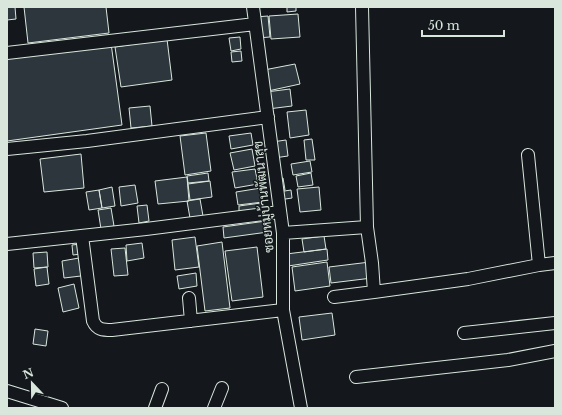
<svg xmlns="http://www.w3.org/2000/svg" width="562" height="415" font-family="'Libre Baskerville',Sarabun,serif">
	<style>
		.building { fill: #2c363c; stroke: #d8e6dc }
		.lines { fill: none; stroke-linecap: round; stroke-linejoin: round }
		.minor-casing { stroke: #d8e6dc; stroke-width: 14 }
		.minor { stroke: #14181c; stroke-width: 12 }
		.labels { text-anchor: middle; stroke-width: 3; stroke-linejoin: round; paint-order: stroke }
		.street-label { font-size: 13px; fill: #d8e6dc; stroke: #14181c }
	</style>
	<rect width="100%" height="100%" fill="#14181c"/>
	<path class="building" d="M7 7H15L16 19 7 20Z
		M24 7H106L109 33 28 43Z
		M287 7H296V11L287 12Z
		M298 14 300 37 271 39 269 16Z
		M268 16 270 37 257 38 255 17Z
		M240 37 241 49 231 51 229 38Z
		M167 39 172 80 121 87 115 47Z
		M111 43 122 125 7 141V58Z
		M241 51 242 61 232 62 231 52Z
		M295 64 300 84 268 91 264 70Z
		M290 89 292 106 268 109 266 92Z
		M150 106 152 126 131 128 129 108Z
		M306 110 309 135 290 138 287 112Z
		M206 133 211 171 185 175 180 136Z
		M251 133 253 145 231 149 229 136Z
		M312 139 315 160H306L304 140Z
		M286 140 288 156 274 158 272 142Z
		M252 149 255 166 234 170 230 153Z
		M81 154 84 188 44 192 40 159Z
		M310 161 312 172 293 175 291 164Z
		M255 169 258 184 235 188 232 172Z
		M208 173 209 181 188 183 187 176Z
		M311 173 313 185 298 187 296 176Z
		M187 177 189 201 158 204 155 181Z
		M283 178 285 190 278 191 276 179Z
		M210 181 212 197 190 200 188 184Z
		M135 185 138 203 121 206 119 187Z
		M112 187 115 206 102 208 99 190Z
		M319 187 321 210 300 212 297 189Z
		M261 188 263 202 238 205 236 192Z
		M99 190 102 208 89 210 86 192Z
		M291 190 292 198 279 200 278 192Z
		M200 199 203 216 190 218 187 201Z
		M261 203 262 210 239 213V206Z
		M147 205 149 221 139 223 137 206Z
		M111 208 114 226 101 229 98 210Z
		M266 221 268 232 224 238 223 227Z
		M324 236 326 249 304 252 302 239Z
		M195 237 199 267 175 270 172 240Z
		M222 242 230 308 205 311 197 246Z
		M142 243 144 258 127 261 126 245Z
		M80 244 81 254 73 255 72 245Z
		M257 247 263 297 232 301 225 251Z
		M125 248 128 275 114 276 111 249Z
		M327 249 328 260 288 266 286 254Z
		M47 252 48 267 34 268 33 253Z
		M79 258 81 276 64 278 62 261Z
		M327 262 330 286 295 291 292 267Z
		M370 262 372 278 331 283 329 267Z
		M47 267 49 284 36 286 34 269Z
		M196 273 197 286 179 289 177 276Z
		M74 284 79 308 63 312 58 288Z
		M332 313 335 335 302 340 299 317Z
		M35 329 48 331 46 346 33 344Z"/>
	<g class="lines">
		<defs>
			<path id="minor" d="M253 7 283 233V310L301 408
				M7 53 255 24
				M7 149 87 141 268 117
				M528 155 539 265
				M283 233 367 227
				M82 236 93 321C97 330 103 330 112 330L283 310
				M7 244 146 229 280 212
				M374 292 468 279 539 265 555 263
				M334 297 374 292 372 263 367 227 362 7
				M189 298 191 321
				M464 333 555 323
				M356 377 508 360 555 351
				M7 391 62 408
				M155 408 162 389
				M214 408 222 388"/>
		</defs>
		<use href="#minor" class="minor-casing"/>
		<use href="#minor" class="minor"/>
	</g>
	<g class="labels">
		<g class="street-label">
			<text transform="translate(263 197) rotate(-96)" y="5">ซอยหมู่บ้านพัฒนาสุข</text>
		</g>
	</g>
	<rect width="562" height="415" fill="none" stroke="#d8e6dc" stroke-width="16"/>
	<g transform="translate(32 383) rotate(338)" stroke="#14181c" stroke-width="3" paint-order="stroke">
	<path d="M0-3L7 15L0 10L-7 15Z" fill="#d8e6dc"/>
	<text y="-6" font-size="11" font-weight="bold" text-anchor="middle" fill="#d8e6dc">N</text>
	</g>
	<path d="M422 30v6h82v-6" fill="none" stroke="#d8e6dc" stroke-width="2"/>
	<text x="428" y="30" font-size="12" fill="#d8e6dc" stroke="#14181c" stroke-width="3" paint-order="stroke">50 m</text>
</svg>
